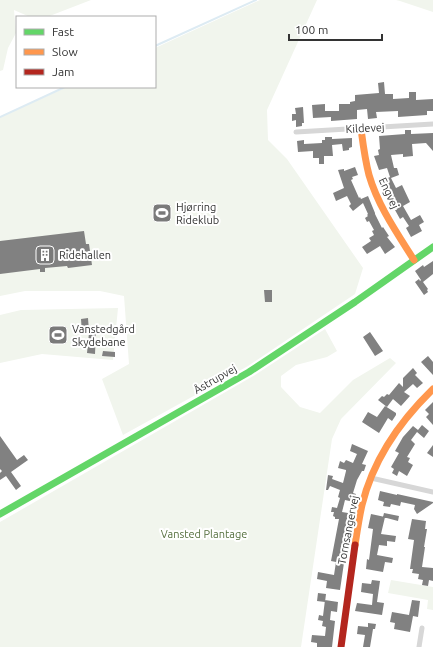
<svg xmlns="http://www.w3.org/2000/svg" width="433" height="647" font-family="Ubuntu,sans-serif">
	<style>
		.green { fill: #f1f5ed }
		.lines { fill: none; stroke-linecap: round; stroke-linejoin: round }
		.stream { stroke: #ddebf3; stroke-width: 2 }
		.building { fill: #818181 }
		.street { stroke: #d7d7d7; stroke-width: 5 }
		.fast { stroke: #63d668; stroke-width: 7 }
		.slow { stroke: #ff974d; stroke-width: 7 }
		.jam { stroke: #b3261e; stroke-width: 7 }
		.labels { text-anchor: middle; stroke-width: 4; stroke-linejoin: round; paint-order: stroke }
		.street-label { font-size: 11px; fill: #333; stroke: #fff }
		.poi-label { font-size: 11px; fill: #333; stroke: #fff; text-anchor: start }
		.park-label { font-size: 11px; fill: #56703f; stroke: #fff }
	</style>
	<rect width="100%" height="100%" fill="#fff"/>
	<path class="green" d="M0 0H91L47 17H30L14 10 16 33 8 48 3 70 0 71Z
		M260 0H317L267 110 268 140 287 159 363 268 355 294 248 366 123 435 102 379 129 364 124 296 100 291H25L0 296V117L67 87H155V48Z
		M396 0H433V12L400 1Z
		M118 308 113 360 42 354 0 363V315L21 310Z
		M325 329 337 351 327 357 296 365 281 376V387L300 407 320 413 353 380 390 358 396 363 341 419 332 439 301 647H0V522L255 375Z
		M391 580 433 587V610L427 609 428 600 388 593Z"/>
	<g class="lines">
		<path class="stream" d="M155 46 256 0
			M0 117 65 87"/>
	</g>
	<path class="building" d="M384 82 385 94H393V99L409 98V92H416V100L433 99V111H427V115L398 117V111L376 112 377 118 368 119 367 109 357 110V119L331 121V117L313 118 312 105 325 104V111H339V104H350V102L355 101V95L379 93 378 83Z
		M303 107 304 123H302V126L296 127V120L292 121V114H296L295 108Z
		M405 130H411V134L433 133V151L426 143 412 144 413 156 403 157V154L391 155 394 168H397L399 175 391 178 396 188 402 185 410 202 403 206 411 220 420 215 424 222 419 225 422 231 411 237 406 228 409 226 403 217 400 219 395 210H397L386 189 385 190 381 181 390 177 387 168 379 170 374 156 379 155 378 150 380 149 379 136 405 134Z
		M325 137H332V139L352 138V147L349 148V150L343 151 342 144 332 145 333 156H324V164H319V158H313V151L298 152 297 141 304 140V144L322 143V140H325Z
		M355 167 358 175 352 177 353 179 351 180 359 198 360 197 361 199 368 196 375 213V214L382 228 383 227 389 236 387 237 395 247 385 254 380 246 367 254 362 247 371 241 369 238 374 235 372 231 374 230 369 221 367 222 365 218 368 216 367 215 368 214 363 203 353 211 349 206 351 204 347 196 336 201 333 193 344 188 338 170 344 169V171Z
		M84 231 86 244H89L92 265 68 268 67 266 45 268V272H40V269L0 274V241Z
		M433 261V274L423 282 428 289 427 290 428 292 424 295 415 282 419 279 420 281 421 280 415 271 423 265 424 267Z
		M264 290H272V302H265Z
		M88 318 89 331H96L95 354 87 353 89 333H82L81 319Z
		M370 332 383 351 375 356 363 337Z
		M103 351 115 352V357L102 356Z
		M428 356 433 362V375L421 362Z
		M413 368 417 373 415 375 423 383 417 388 413 384 404 392 410 396 401 406 393 399 387 407 378 400 382 396 384 397 387 394 389 395 399 383 403 387V378Z
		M433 402V425L426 417 429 414 425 410Z
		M385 406 396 413V415L392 421 388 418 379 433 362 422 368 412 377 417Z
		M422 425 429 431 424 438 417 432 411 440 415 444 407 457 410 458 408 462 413 465 407 476 399 471 397 476 392 473 394 469 391 467 399 453 395 451 403 437 413 426 418 430Z
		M0 436 17 460 24 455 28 460 11 472 21 486 16 490 6 476 0 480V473L2 471 0 469Z
		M352 444 368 451 362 464 366 465 364 471H362L357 480 353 493 356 494 354 502 345 500 342 512 348 513 341 556H345L340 590 326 588 327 581 317 579 318 572 334 575 336 562 331 561 339 519H335V517L333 516 334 512H331L332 507 337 508 340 498 338 497 340 490 330 486 328 490H326L328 475 333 476 332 479 343 483 346 471V470L338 468 340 461 344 463 346 460 353 463 357 454 350 451Z
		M433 445V457L427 453Z
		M380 491 397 495V494L433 502V503L417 514 414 509 415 505 401 502 400 506 391 504 390 507 383 506 384 502 378 500Z
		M384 513 399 516 398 521 383 517Z
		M371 514 385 517 381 534 396 536 395 542 387 541V546L379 545 377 555 393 558 392 563 385 562 383 572 366 569 367 559 369 560 373 529 368 528Z
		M412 519 426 521 425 529H427L424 547H425L422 567 433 568V581L429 580 428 586 422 585 423 580 418 579 419 574 412 573 413 569H410L414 540 408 539Z
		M372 580 380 581 377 602 384 603 382 615 355 611 357 603 372 605 373 594 361 592 362 583 371 584Z
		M318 593 326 594 325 602 317 601Z
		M325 600 338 602 337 612 331 611 330 620 335 621 332 647H317V643L311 642 312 635 325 636 326 627 322 626 323 621 318 620 319 615 323 616Z
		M412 600 420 601 418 617 413 616 410 632 394 629 395 623 390 622 392 612 409 615Z
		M368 623 376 624 375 629H373L370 647H363L365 635 357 634 358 626 368 627Z"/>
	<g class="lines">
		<path class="street" d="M296 132 433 124
			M371 478 433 492
			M419 647 422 628"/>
		<path class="fast" d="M0 514 249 372 355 302 433 247"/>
		<path class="slow" d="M361 129C363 144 365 160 369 175 378 206 397 233 414 260
			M355 545C357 532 359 518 362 505 373 460 400 421 433 389"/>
		<path class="jam" d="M341 647 355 545"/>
	</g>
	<defs>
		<symbol id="stadium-square" viewBox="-11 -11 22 22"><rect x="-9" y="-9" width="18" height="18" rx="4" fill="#7a7a7a" stroke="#fff"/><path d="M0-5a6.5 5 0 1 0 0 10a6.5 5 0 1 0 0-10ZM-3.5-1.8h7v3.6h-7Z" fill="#fff"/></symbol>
		<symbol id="building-square" viewBox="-11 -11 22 22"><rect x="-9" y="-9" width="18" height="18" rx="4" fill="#7a7a7a" stroke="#fff"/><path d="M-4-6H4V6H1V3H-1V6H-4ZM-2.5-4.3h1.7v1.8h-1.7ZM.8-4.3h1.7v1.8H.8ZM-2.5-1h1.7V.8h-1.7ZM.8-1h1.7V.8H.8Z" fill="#fff"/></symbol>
	</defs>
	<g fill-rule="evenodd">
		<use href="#stadium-square" x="151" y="202" width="22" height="22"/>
		<use href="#building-square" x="34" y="244" width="22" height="22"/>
		<use href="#stadium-square" x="47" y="324" width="22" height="22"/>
	</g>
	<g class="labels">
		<g class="street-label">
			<text transform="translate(365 128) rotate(-3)" y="4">Kildevej</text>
			<text transform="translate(389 193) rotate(65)" y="4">Engvej</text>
			<text transform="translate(215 379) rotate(-30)" y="4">Åstrupvej</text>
			<text transform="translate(348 530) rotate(-79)" y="4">Tornsangervej</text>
		</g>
		<g class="poi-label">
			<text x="176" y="211">Hjørring<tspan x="176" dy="13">Rideklub</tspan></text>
			<text x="59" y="259">Ridehallen</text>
			<text x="72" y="333">Vanstedgård<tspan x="72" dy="13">Skydebane</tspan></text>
		</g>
		<g class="park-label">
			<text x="204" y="538">Vansted Plantage</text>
		</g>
	</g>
	<rect x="16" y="16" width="140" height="72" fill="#ffffff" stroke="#adadad"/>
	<rect x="24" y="29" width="20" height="6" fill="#63d668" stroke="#adadad"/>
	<text x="52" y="36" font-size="12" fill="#333333">Fast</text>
	<rect x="24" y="49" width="20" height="6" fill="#ff974d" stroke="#adadad"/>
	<text x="52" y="56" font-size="12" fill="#333333">Slow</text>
	<rect x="24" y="69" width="20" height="6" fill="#b3261e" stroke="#adadad"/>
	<text x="52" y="76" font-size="12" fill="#333333">Jam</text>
	<path d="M289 34v6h93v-6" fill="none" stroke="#333333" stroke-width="2"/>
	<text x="295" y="34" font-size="12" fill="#333333" stroke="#ffffff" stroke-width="3" paint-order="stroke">100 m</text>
</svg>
